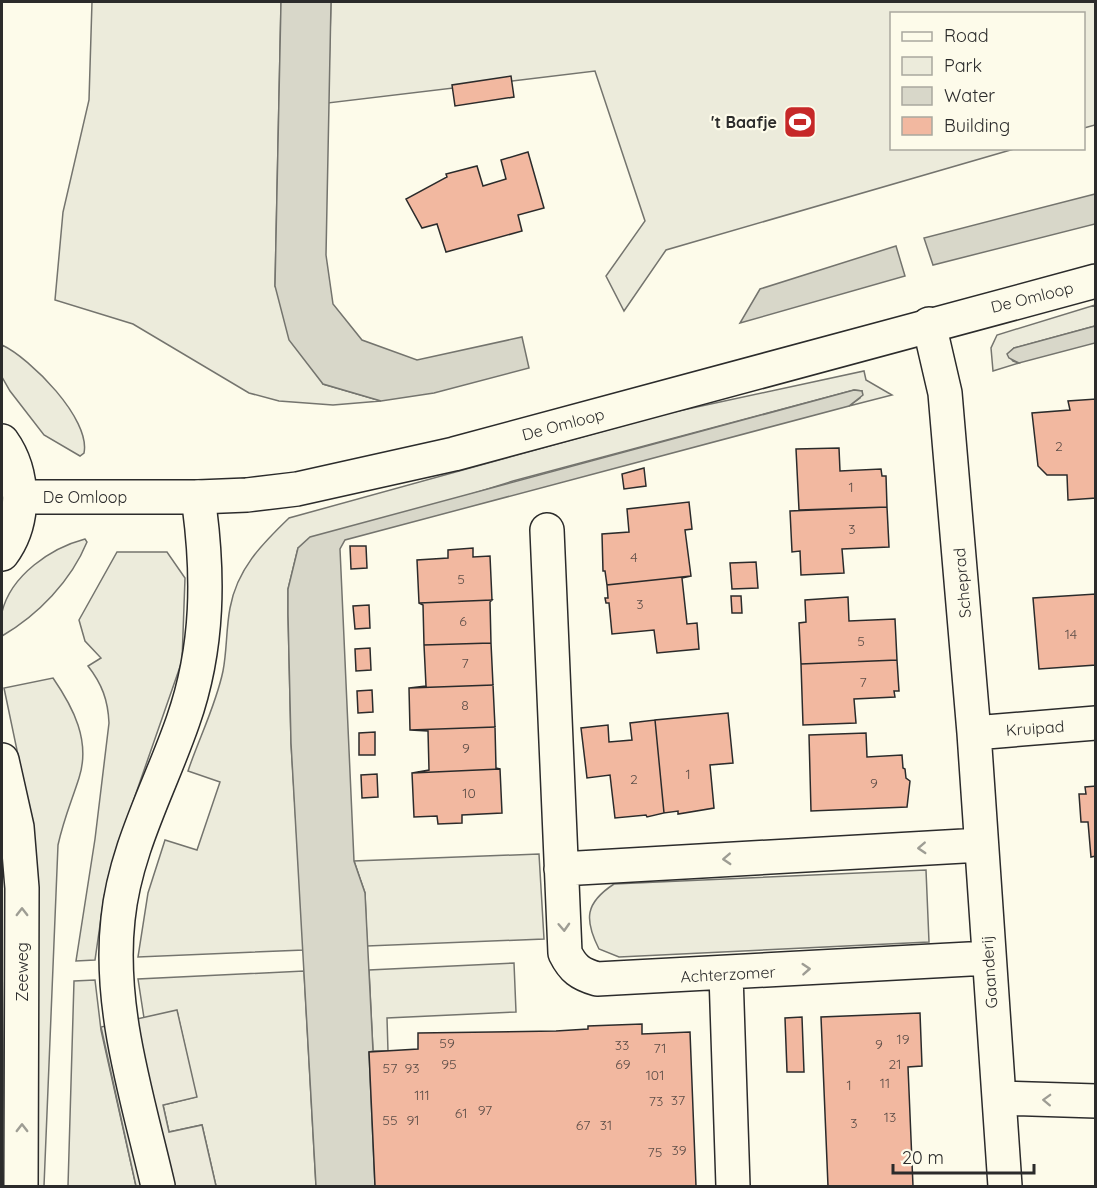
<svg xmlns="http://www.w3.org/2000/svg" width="1097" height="1188" font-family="Quicksand,sans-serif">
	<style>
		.green { fill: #ecebdb; stroke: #74746e; stroke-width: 1.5 }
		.parking { fill: #eceadb; stroke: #74746e; stroke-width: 1.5 }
		.water { fill: #d8d7c9; stroke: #74746e; stroke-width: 1.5 }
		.building { fill: #f2b8a0; stroke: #2b2b2b; stroke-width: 1.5 }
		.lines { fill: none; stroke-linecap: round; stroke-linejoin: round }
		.minor-casing { stroke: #2b2b2b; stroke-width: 36 }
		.tertiary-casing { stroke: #2b2b2b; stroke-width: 36 }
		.minor { stroke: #fdfbea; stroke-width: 33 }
		.tertiary { stroke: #fdfbea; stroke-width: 33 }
		.oneway { stroke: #9e9d94 }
		.labels { text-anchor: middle; stroke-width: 4.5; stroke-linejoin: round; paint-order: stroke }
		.number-label { font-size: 14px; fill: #5d4e48 }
		.poi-label { font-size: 16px; font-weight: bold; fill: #2b2b2b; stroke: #fdfbea; text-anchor: end }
		.street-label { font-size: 16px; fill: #2b2b2b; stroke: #fdfbea }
	</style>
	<rect width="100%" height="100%" fill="#fdfbea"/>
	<path class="green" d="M92 2H281L275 286 323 384 381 401 333 405 279 401 249 393 133 324 55 300 63 212 89 100Z
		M331 2H1095V125L1084 128V14H892V148L1014 149 666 250 624 311 606 276 645 221 595 71 328 103Z
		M1095 305V326L1014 348 1008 355 1013 361 1019 363 993 371 991 348 997 335Z
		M2 345C30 358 91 419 84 453L80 456 44 435 10 391 2 377Z
		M864 371 866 380 892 395 849 406 860 398 862 391 854 390 513 481 298 548 288 589V614L291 743 304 950 138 957 148 893 165 840 197 850 220 782 188 771C199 738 216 705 223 671 227 651 226 629 230 608 237 569 262 544 289 518L669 413Z
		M85 539 87 542C71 581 38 615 2 636 1 628 0 619 2 612 11 575 51 548 85 539Z
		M117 552H167L185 578 182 661 118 845 104 897 95 960 76 961 95 839 109 723C108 700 102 684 88 666L101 658 85 641 79 620Z
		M53 678C73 707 91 741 79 778 71 803 64 818 58 845L44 1186H31L32 822 4 688Z
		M2 823 6 887 2 1186Z
		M539 854 544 939 367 946 365 893 354 861Z
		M926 870 929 942 619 957 599 949C584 919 585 903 614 884Z
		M514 963 516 1012 387 1018 388 1051H373L369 970Z
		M304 971 316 1186H216L202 1125 169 1132 163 1105 196 1097 177 1011 144 1018 138 979Z
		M95 980 101 1030 136 1186H68L74 981Z"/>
	<path class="parking" d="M177 1010 197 1097 163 1105 169 1132 202 1125 216 1186H136L101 1027Z"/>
	<path class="water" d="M281 2H331L326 255 333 304 362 340 417 360 522 337 529 368 434 393 381 401 323 384 289 340 275 286Z
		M1095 194V224L933 265 924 238Z
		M896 246 905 276 740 323 760 289Z
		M1095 326V343L1019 363 1009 358 1007 354 1014 348Z
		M854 390 862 391 863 395 849 406 345 540 340 549 354 861 365 893 373 1051 369 1052 375 1186H316L291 743 288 614V589L298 548 310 537Z"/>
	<path class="building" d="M511 76 514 97 455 106 452 85Z
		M528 152 544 208 518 215 522 231 446 252 437 224 422 228 406 199 447 177 446 174 477 166 483 186 506 179 501 160Z
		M1096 399V498L1068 500 1067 475H1047L1038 466 1032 413 1070 410 1068 401Z
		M839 448 840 471 881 469 882 476H886L887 507 799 510 796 449Z
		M644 468 646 486 624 489 622 474Z
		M689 502 692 529 685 530 691 576 607 585 605 571H603L602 534 629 532 627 509Z
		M887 507 889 547 842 549 844 573 801 575 800 551 792 552 790 511Z
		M350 546H366L367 568 351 569Z
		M473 548V557L490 556 492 600 419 603 417 560 448 558V550Z
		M756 562 758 588 732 589 730 563Z
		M691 576 682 578 687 624 697 623 699 649 657 653 654 630 612 634 609 603H606L605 598H608L607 585Z
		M1096 594V665L1039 669 1033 598Z
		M731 596H741L742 613H732Z
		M848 597 849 621 895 619 897 660 801 664 799 623 806 622 805 600Z
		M492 600 490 602 491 643 424 645 423 605 419 603Z
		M369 605 370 628 355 629 353 606Z
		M491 643 493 685 409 688 426 686 424 645Z
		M370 648 371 670 356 671 355 649Z
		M897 660 899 691H894L895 697 854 699 856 723 803 725 801 664Z
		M493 685 495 727 410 730 409 688Z
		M372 690 373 712 358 713 357 691Z
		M728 713 733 763 710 765 714 808 678 814V811L664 813 655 720Z
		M655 720 664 813 647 817 646 815 615 818 610 775 587 778 581 728 608 725 609 742 632 740 630 723Z
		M495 727 496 768 500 769 412 773 429 770 428 731 410 730Z
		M375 732V755H359V733Z
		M866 733 867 757 902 755 903 768 905 769 906 778 910 781 907 807 811 811 809 735Z
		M500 769 502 813 462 815V823L438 824 437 816 414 817 412 773Z
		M377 774 378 797 362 798 361 775Z
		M1096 786V856L1091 857 1088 822H1081L1079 794H1086L1085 787Z
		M920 1013 922 1066 908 1067 913 1186H828L821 1017Z
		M802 1017 804 1072H787L785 1018Z
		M642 1024V1034L690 1032 696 1186H375L369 1052 418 1049V1033L556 1031 588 1029V1026Z"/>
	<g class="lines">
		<defs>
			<path id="minor" d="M929 324 945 393 974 733 1005 1186
				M547 530 565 953C573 969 580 974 597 979L988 958
				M974 733 1096 723
				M561 869 981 845
				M726 974 733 1186
				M999 1098 1096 1101
				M158 1186C138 1099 108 1008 118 919 125 849 161 785 183 721 209 647 209 573 198 497"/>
			<path id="tertiary" d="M2 441C25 473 26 522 2 554
				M20 497H198L247 495 297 489 454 454 1096 281
				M2 760 17 827 22 888 21 1186"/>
		</defs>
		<use href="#minor" class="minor-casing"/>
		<use href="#tertiary" class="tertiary-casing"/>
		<use href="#minor" class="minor"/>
		<use href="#tertiary" class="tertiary"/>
	</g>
	<defs><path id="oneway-chevron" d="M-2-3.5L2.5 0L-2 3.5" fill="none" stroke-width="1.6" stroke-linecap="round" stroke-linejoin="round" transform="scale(1.5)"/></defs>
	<g class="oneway">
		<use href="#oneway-chevron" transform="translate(922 848) rotate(177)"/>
		<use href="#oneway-chevron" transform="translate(727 859) rotate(177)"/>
		<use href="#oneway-chevron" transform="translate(22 912) rotate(-90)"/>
		<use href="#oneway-chevron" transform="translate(564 927) rotate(87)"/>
		<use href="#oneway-chevron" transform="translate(806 969) rotate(-4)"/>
		<use href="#oneway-chevron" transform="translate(1047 1100) rotate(-178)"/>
		<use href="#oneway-chevron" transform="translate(22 1128) rotate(-90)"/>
	</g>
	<defs>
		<symbol id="stadium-square" viewBox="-11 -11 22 22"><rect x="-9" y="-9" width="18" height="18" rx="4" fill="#c62828" stroke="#fdfbea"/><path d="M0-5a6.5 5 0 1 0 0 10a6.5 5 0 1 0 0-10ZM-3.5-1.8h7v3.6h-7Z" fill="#fff"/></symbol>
	</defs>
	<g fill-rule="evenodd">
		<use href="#stadium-square" x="781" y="103" width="38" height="38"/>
	</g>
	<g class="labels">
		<g class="number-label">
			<text x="1059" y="451">2</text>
			<text x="851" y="492">1</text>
			<text x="852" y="534">3</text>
			<text x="634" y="562">4</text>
			<text x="461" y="584">5</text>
			<text x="640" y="609">3</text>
			<text x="463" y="626">6</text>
			<text x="1071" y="639">14</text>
			<text x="861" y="646">5</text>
			<text x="465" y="668">7</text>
			<text x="863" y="687">7</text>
			<text x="465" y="710">8</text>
			<text x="466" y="753">9</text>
			<text x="688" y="779">1</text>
			<text x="634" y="784">2</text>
			<text x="874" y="788">9</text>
			<text x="469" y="798">10</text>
			<text x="903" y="1044">19</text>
			<text x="447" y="1048">59</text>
			<text x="879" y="1049">9</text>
			<text x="622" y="1050">33</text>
			<text x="660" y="1053">71</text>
			<text x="449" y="1069">95</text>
			<text x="623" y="1069">69</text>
			<text x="895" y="1069">21</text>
			<text x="390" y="1073">57</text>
			<text x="412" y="1073">93</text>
			<text x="655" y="1080">101</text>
			<text x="885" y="1088">11</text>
			<text x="849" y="1090">1</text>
			<text x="422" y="1100">111</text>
			<text x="678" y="1105">37</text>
			<text x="656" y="1106">73</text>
			<text x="485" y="1115">97</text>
			<text x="461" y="1118">61</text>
			<text x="890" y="1122">13</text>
			<text x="390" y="1125">55</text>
			<text x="413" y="1125">91</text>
			<text x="854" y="1128">3</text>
			<text x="583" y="1130">67</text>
			<text x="606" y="1130">31</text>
			<text x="679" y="1155">39</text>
			<text x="655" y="1157">75</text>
		</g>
		<g class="poi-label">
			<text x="777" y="128">'t Baafje</text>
		</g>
		<g class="street-label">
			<text transform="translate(1032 297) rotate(-14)" y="6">De Omloop</text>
			<text transform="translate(563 424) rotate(-15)" y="6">De Omloop</text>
			<text x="85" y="503">De Omloop</text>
			<text transform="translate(962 583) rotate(-95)" y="6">Scheprad</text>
			<text transform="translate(1035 728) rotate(-4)" y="6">Kruipad</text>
			<text transform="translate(22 972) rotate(-90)" y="6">Zeeweg</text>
			<text transform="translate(989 972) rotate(-94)" y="6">Gaanderij</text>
			<text transform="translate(728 974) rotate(-3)" y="6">Achterzomer</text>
		</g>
	</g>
	<rect width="1097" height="1188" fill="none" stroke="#2b2b2b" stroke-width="6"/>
	<rect x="890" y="12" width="195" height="138" fill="#fdfbea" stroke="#a9a89e" stroke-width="1.5"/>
	<rect x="902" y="32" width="30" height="9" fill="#fdfbea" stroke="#a9a89e" stroke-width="1.5"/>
	<text x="944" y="42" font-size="18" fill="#2b2b2b">Road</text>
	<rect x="902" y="57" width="30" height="18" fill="#ecebdb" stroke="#a9a89e" stroke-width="1.5"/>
	<text x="944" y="72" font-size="18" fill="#2b2b2b">Park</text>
	<rect x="902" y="87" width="30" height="18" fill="#d8d7c9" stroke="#a9a89e" stroke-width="1.5"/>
	<text x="944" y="102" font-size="18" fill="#2b2b2b">Water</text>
	<rect x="902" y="117" width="30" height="18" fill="#f2b8a0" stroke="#a9a89e" stroke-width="1.5"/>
	<text x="944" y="132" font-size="18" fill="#2b2b2b">Building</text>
	<path d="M893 1164v9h141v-9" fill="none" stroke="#2b2b2b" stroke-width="3"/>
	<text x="902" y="1164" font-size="18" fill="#2b2b2b" stroke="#fdfbea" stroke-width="4.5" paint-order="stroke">20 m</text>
</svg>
